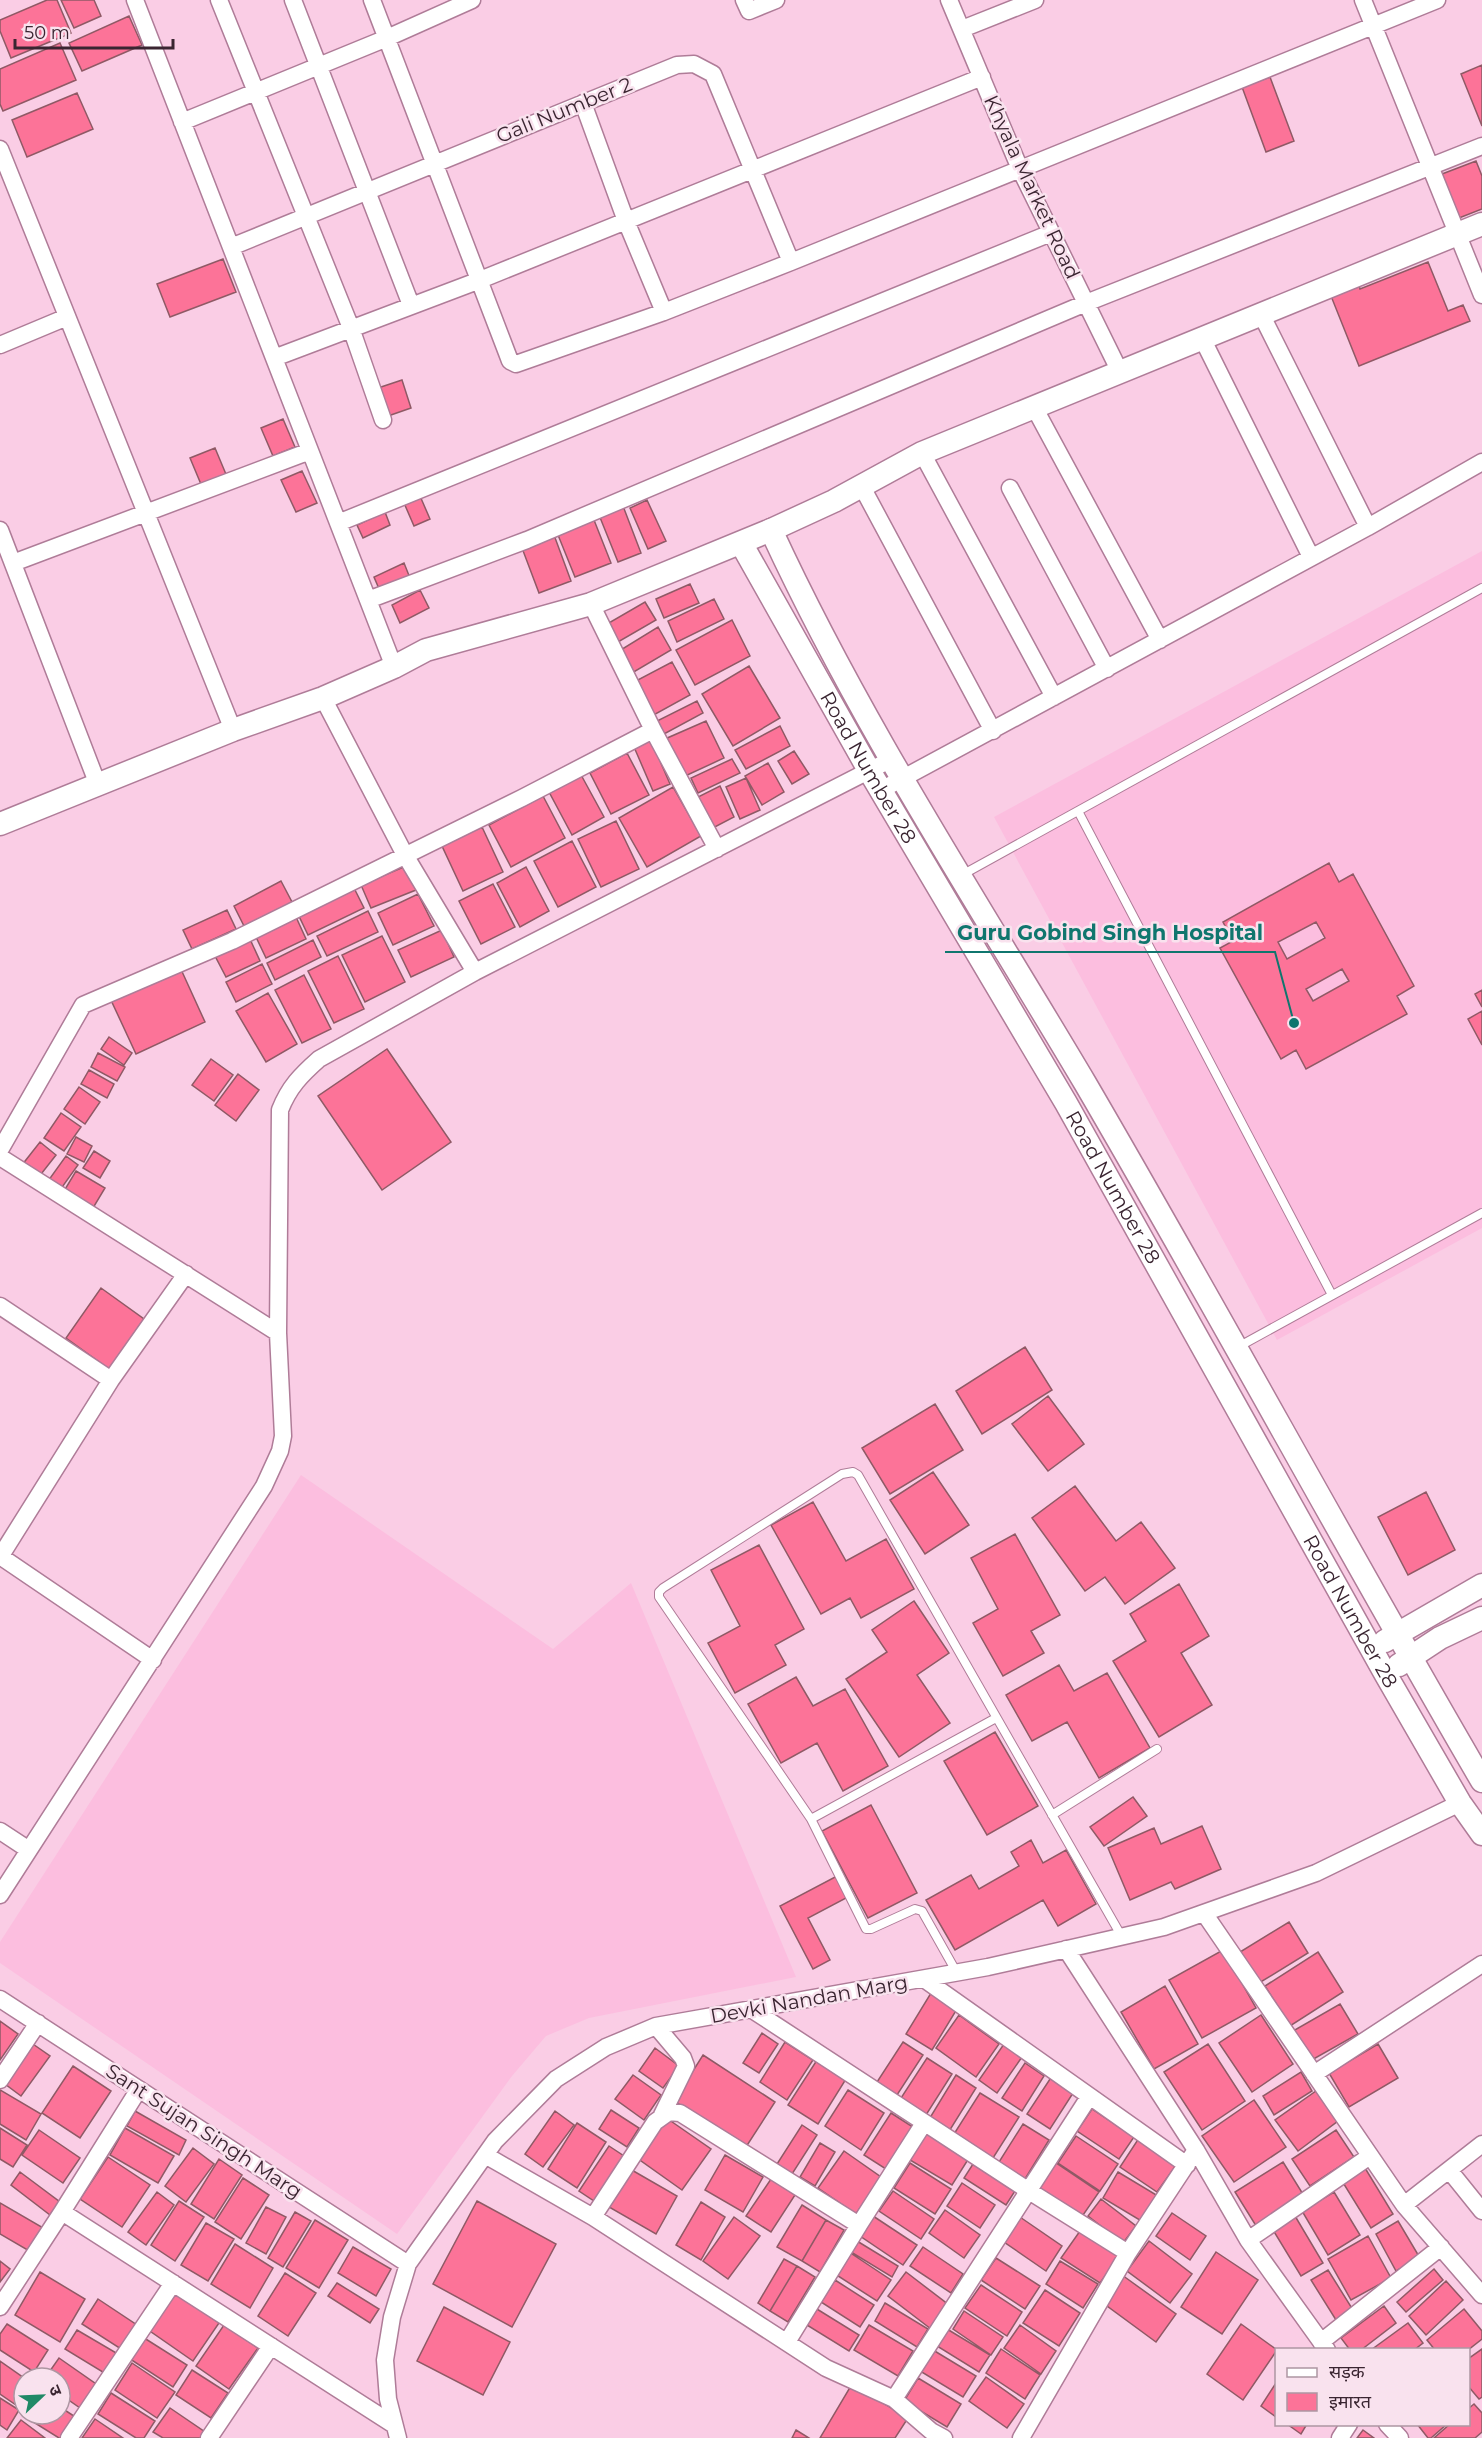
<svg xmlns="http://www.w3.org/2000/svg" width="1482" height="2438" font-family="Montserrat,'Noto Sans Devanagari',sans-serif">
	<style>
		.built { fill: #fcbedf }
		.building { fill: #fc7398; stroke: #8f5965; stroke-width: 1.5; fill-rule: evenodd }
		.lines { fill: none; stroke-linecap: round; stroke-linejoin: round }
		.lane-casing { stroke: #af7c98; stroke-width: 10 }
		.street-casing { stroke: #af7c98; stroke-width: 19 }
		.secondary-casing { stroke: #af7c98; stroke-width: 25 }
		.lane { stroke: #fff; stroke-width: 8 }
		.street { stroke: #fff; stroke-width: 16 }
		.secondary { stroke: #fff; stroke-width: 22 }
		.labels { text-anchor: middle; stroke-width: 5; stroke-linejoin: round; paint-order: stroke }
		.street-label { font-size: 20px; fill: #3a2531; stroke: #f9e2ee }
		.leader { fill: none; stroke: #0f766e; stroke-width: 2 }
		.callout-dot { fill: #0f766e; stroke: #f9e2ee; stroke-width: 2 }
		.callout-label { font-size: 21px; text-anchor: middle; font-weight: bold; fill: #0f766e; stroke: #f9e2ee; stroke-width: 5; stroke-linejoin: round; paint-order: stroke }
	</style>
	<rect width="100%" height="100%" fill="#facde5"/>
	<path class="built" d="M1482 551V1228L1277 1340 994 817Z
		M301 1475 553 1649 631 1583 796 1977 589 2018 546 2036 512 2076 397 2234 0 1963V1942Z"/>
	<path class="building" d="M47 0H57L71 33 11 58 0 31V20Z
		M61 0H94L101 16 74 28Z
		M129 16 142 45 82 71 69 43Z
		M60 43 76 80 3 111 0 104V69Z
		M1482 65V126L1461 74Z
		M1270 77 1294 141 1266 152 1242 87Z
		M77 93 93 129 27 157 12 120Z
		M1476 161 1482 176V209L1459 218 1442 174Z
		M223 259 236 292 170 317 157 284Z
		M1428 262 1448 311 1463 305 1470 321 1359 366 1331 296 1359 285 1360 289Z
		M402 380 411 408 388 416 378 388Z
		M283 419 295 447 273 456 261 428Z
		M215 448 228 479 203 489 190 458Z
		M302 471 317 503 296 512 281 480Z
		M420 496 430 519 414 526 404 503Z
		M647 500 666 541 648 549 630 508Z
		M623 506 641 553 618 562 599 515Z
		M385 512 390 525 363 538 357 525Z
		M594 520 611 563 575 577 558 535Z
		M554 535 571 581 539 593 522 548Z
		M404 563 410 578 380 591 374 577Z
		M690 584 699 603 664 618 656 599Z
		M420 590 429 608 400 623 392 605Z
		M714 599 724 619 677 642 668 621Z
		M645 602 656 620 618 642 607 624Z
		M732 620 750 656 695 685 676 650Z
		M658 627 671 650 632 673 619 651Z
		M672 662 690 695 650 717 632 683Z
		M749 666 780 718 733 746 702 694Z
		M697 701 703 713 664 734 657 721Z
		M706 721 724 758 683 777 665 739Z
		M780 726 790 746 746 769 735 750Z
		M651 740 670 784 653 791 634 747Z
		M794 751 809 774 792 784 778 761Z
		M627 753 649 795 611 814 590 773Z
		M732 759 740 773 698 793 691 778Z
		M768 763 784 792 762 805 745 776Z
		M580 773 604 817 572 835 548 790Z
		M746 778 760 810 740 819 726 787Z
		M720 786 734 817 709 830 694 799Z
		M673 787 701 836 647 867 619 818Z
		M543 796 565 838 511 867 489 825Z
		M616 821 639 869 601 887 578 839Z
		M482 827 503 872 463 891 442 846Z
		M572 841 596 887 558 907 534 861Z
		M1329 863 1339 882 1353 874 1414 986 1397 996 1407 1014 1306 1069 1296 1050 1281 1059 1220 948 1233 941 1223 922ZM1316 922 1325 938 1287 959 1278 942ZM1342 969 1349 981 1313 1001 1306 989Z
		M406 866 416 890 371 908 361 885Z
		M526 867 549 911 520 927 497 883Z
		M281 881 292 902 245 928 234 906Z
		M493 884 515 927 481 944 459 901Z
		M354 888 364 908 308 935 298 914Z
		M418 894 434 926 393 945 378 913Z
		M227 910 236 929 192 949 183 930Z
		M368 911 378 932 327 956 317 936Z
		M296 917 306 939 266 958 256 937Z
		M442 930 454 957 411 977 398 950Z
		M382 936 405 982 365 1002 342 955Z
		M249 937 260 961 226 977 214 954Z
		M313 940 321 957 275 980 267 963Z
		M338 956 364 1009 334 1023 308 971Z
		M262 964 272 984 236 1002 226 982Z
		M179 965 205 1022 136 1054 110 998Z
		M304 975 331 1029 302 1043 275 990Z
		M1482 990V1007L1475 994Z
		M268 993 297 1044 266 1062 236 1011Z
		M1482 1011V1045L1468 1019Z
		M109 1037 132 1053 124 1065 101 1049Z
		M387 1049 451 1142 382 1190 318 1096Z
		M98 1053 125 1067 117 1081 91 1067Z
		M211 1059 233 1075 214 1101 192 1085Z
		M89 1070 114 1084 107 1098 81 1084Z
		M238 1074 259 1090 236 1121 215 1105Z
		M79 1087 100 1102 85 1124 64 1109Z
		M61 1113 81 1127 64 1151 44 1138Z
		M76 1137 92 1146 84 1162 67 1154Z
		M40 1142 56 1155 38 1178 22 1165Z
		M94 1151 110 1161 100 1178 83 1168Z
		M66 1156 78 1165 60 1190 48 1181Z
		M76 1171 105 1188 93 1208 64 1191Z
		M101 1288 144 1319 109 1369 66 1338Z
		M1025 1347 1052 1390 982 1434 956 1391Z
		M1048 1396 1084 1444 1048 1471 1012 1424Z
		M935 1404 963 1450 890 1494 862 1448Z
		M933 1472 969 1525 925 1554 890 1500Z
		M1075 1486 1116 1541 1141 1522 1175 1568 1125 1604 1105 1577 1085 1591 1032 1518Z
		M1426 1492 1455 1550 1408 1575 1378 1517Z
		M813 1502 846 1561 886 1539 914 1589 861 1618 850 1598 821 1614 771 1525Z
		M1015 1534 1060 1615 1031 1631 1044 1653 1003 1676 973 1623 998 1609 971 1558Z
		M759 1545 804 1629 775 1645 786 1665 735 1693 708 1643 740 1626 711 1570Z
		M1179 1584 1209 1636 1181 1653 1212 1705 1159 1737 1113 1661 1146 1641 1130 1614Z
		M914 1601 949 1653 917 1675 950 1723 899 1757 846 1679 887 1652 872 1630Z
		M1059 1665 1074 1691 1107 1673 1150 1748 1099 1778 1067 1722 1032 1741 1006 1695Z
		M796 1677 813 1706 845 1689 888 1766 843 1791 817 1743 781 1763 748 1704Z
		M995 1732 1038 1806 987 1835 944 1761Z
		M1133 1797 1147 1816 1104 1846 1090 1827Z
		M871 1805 917 1893 868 1918 822 1831Z
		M1202 1826 1221 1869 1175 1889 1171 1882 1130 1900 1108 1848 1154 1828 1161 1844Z
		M1031 1840 1043 1863 1066 1850 1096 1904 1058 1926 1043 1900 955 1950 926 1900 971 1875 979 1889 1019 1866 1011 1852Z
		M837 1876 848 1897 808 1918 830 1960 813 1969 780 1906Z
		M1289 1922 1308 1953 1259 1983 1240 1952Z
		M1223 1950 1256 2008 1202 2038 1169 1980Z
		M1318 1952 1343 1992 1290 2026 1265 1986Z
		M1165 1986 1198 2044 1154 2069 1121 2012Z
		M931 1993 957 2009 932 2050 906 2034Z
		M1340 2004 1358 2034 1310 2061 1293 2031Z
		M959 2015 999 2044 976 2077 936 2048Z
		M1261 2015 1293 2064 1252 2092 1219 2043Z
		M0 2021 18 2034 0 2060Z
		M762 2033 778 2044 759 2073 743 2063Z
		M30 2042 50 2056 21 2096 1 2081Z
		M785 2042 813 2060 787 2100 760 2082Z
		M903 2042 923 2055 897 2095 877 2082Z
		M1004 2044 1022 2057 997 2093 979 2080Z
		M1208 2044 1245 2101 1202 2130 1164 2072Z
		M1378 2044 1398 2078 1349 2107 1329 2073Z
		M655 2048 679 2066 663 2088 639 2071Z
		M703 2055 775 2102 746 2147 674 2101Z
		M927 2058 952 2074 926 2115 901 2098Z
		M817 2060 846 2079 818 2124 788 2105Z
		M1025 2063 1044 2076 1022 2111 1002 2098Z
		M73 2066 111 2091 80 2138 42 2113Z
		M1301 2072 1312 2091 1274 2115 1263 2096Z
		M633 2075 661 2095 644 2120 615 2099Z
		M956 2075 976 2088 948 2133 928 2121Z
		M1052 2076 1075 2090 1050 2129 1027 2114Z
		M0 2090 41 2114 26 2140 0 2124Z
		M848 2090 884 2113 861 2150 825 2126Z
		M1316 2091 1338 2121 1298 2151 1275 2120Z
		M980 2093 1019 2117 993 2158 954 2134Z
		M1254 2100 1286 2147 1234 2182 1202 2136Z
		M1092 2109 1134 2137 1119 2159 1077 2131Z
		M611 2110 639 2128 627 2147 599 2129Z
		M135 2111 186 2140 179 2155 127 2126Z
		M555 2111 574 2125 543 2167 525 2154Z
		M891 2113 916 2129 889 2171 864 2155Z
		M665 2117 711 2149 682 2190 637 2158Z
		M577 2123 606 2142 577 2188 548 2169Z
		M1023 2124 1049 2140 1025 2179 999 2162Z
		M802 2125 817 2135 792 2174 777 2164Z
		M0 2128 27 2145 13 2167 0 2159Z
		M125 2128 174 2156 158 2183 110 2155Z
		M39 2130 80 2158 63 2183 22 2155Z
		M1336 2130 1354 2157 1310 2186 1292 2159Z
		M926 2133 969 2158 952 2185 910 2160Z
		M1076 2136 1118 2164 1100 2191 1058 2163Z
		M1139 2138 1177 2164 1157 2192 1120 2167Z
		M820 2143 835 2152 815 2186 800 2177Z
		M609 2146 627 2158 597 2203 579 2191Z
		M193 2148 214 2164 186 2202 165 2186Z
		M844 2151 881 2177 856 2214 818 2188Z
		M725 2155 763 2177 743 2212 705 2190Z
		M108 2157 150 2185 122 2227 80 2199Z
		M219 2159 242 2175 214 2219 191 2204Z
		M1283 2162 1306 2199 1258 2229 1235 2192Z
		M910 2163 951 2189 935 2214 894 2188Z
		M1056 2163 1099 2192 1081 2218 1038 2189Z
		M973 2164 1015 2191 1006 2205 964 2178Z
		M1365 2168 1393 2214 1371 2228 1342 2181Z
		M630 2169 677 2196 656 2234 609 2207Z
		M20 2172 60 2202 50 2215 11 2185Z
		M1118 2172 1158 2196 1143 2222 1103 2198Z
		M243 2178 269 2195 241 2239 215 2222Z
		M771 2179 795 2195 771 2232 746 2216Z
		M962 2183 995 2205 980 2228 947 2206Z
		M893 2191 934 2219 921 2239 879 2211Z
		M157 2192 174 2205 146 2245 128 2232Z
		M1334 2192 1360 2235 1328 2255 1302 2211Z
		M1101 2199 1136 2226 1123 2243 1088 2216Z
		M179 2201 204 2217 175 2261 151 2245Z
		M477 2201 556 2244 512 2327 433 2284Z
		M701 2202 725 2217 701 2260 676 2245Z
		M0 2203 45 2229 31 2252 0 2234Z
		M802 2205 826 2220 802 2261 777 2247Z
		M266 2207 286 2217 266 2254 246 2243Z
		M945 2210 980 2235 964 2258 929 2233Z
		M295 2212 311 2221 283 2267 268 2258Z
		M1172 2213 1206 2236 1190 2260 1156 2236Z
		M1017 2215 1062 2246 1046 2271 1001 2240Z
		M873 2216 917 2245 903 2265 860 2236Z
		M1295 2216 1323 2263 1301 2276 1273 2230Z
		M734 2217 760 2236 728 2279 703 2261Z
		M315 2220 348 2240 319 2288 286 2268Z
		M826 2220 844 2230 820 2272 802 2261Z
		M1398 2221 1420 2258 1396 2271 1376 2234Z
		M206 2223 234 2239 208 2281 181 2265Z
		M1080 2231 1120 2255 1100 2283 1061 2258Z
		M1368 2236 1391 2278 1351 2300 1328 2259Z
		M857 2241 898 2266 892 2277 851 2252Z
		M1149 2241 1192 2274 1170 2303 1127 2271Z
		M235 2244 273 2268 250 2308 211 2284Z
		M353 2247 391 2269 376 2296 338 2273Z
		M923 2247 963 2274 951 2293 910 2266Z
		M849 2252 891 2280 877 2301 835 2274Z
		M1216 2252 1258 2280 1222 2334 1181 2307Z
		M996 2258 1040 2286 1025 2309 981 2280Z
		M784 2259 797 2266 770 2311 758 2303Z
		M0 2261 10 2269 0 2282Z
		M1060 2261 1098 2284 1083 2308 1046 2284Z
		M797 2266 815 2277 788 2322 770 2311Z
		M1434 2269 1443 2280 1406 2312 1397 2302Z
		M1328 2270 1353 2310 1336 2320 1311 2280Z
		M40 2272 85 2299 60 2342 15 2315Z
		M906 2272 949 2305 931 2329 888 2296Z
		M285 2273 316 2293 288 2336 258 2316Z
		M1122 2275 1176 2314 1156 2342 1103 2303Z
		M835 2280 874 2305 860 2327 821 2302Z
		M1446 2281 1463 2300 1426 2335 1409 2316Z
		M337 2283 379 2309 370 2323 328 2296Z
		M981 2285 1022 2312 1007 2336 965 2308Z
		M1045 2290 1080 2313 1059 2346 1023 2323Z
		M173 2291 219 2323 193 2361 147 2329Z
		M98 2299 137 2325 121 2349 82 2324Z
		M885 2303 928 2329 917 2347 875 2321Z
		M812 2306 859 2335 849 2351 802 2322Z
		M1384 2306 1396 2323 1361 2350H1350L1341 2338Z
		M444 2307 510 2342 483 2395 417 2361Z
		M1464 2309 1482 2331V2339L1468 2350H1435L1427 2340Z
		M964 2311 1003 2337 991 2355 953 2329Z
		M1408 2323 1423 2343 1414 2350H1371Z
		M7 2324 48 2350 34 2372 0 2350V2334Z
		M1241 2324 1277 2350 1243 2400 1207 2374Z
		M224 2325 258 2348 229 2389 196 2366Z
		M869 2325 913 2351 898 2376 854 2350Z
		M1020 2325 1056 2351 1041 2374 1004 2348Z
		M947 2329 990 2355 979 2372 937 2346Z
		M77 2330 118 2354 106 2374 65 2349Z
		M141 2336 187 2365 173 2387 127 2357Z
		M1001 2349 1040 2375 1025 2399 986 2373Z
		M1482 2349V2397L1479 2399 1468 2386V2359Z
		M933 2350 976 2376 963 2397 920 2371Z
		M59 2358 99 2386 83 2410 60 2394V2378H45Z
		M0 2361 24 2378V2394L16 2405 0 2394Z
		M132 2363 175 2392 157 2418 115 2390Z
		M192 2370 228 2393 211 2418 176 2395Z
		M986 2377 1024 2404 1007 2428 969 2401Z
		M918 2378 961 2404 947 2427 904 2401Z
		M1276 2383V2417L1261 2406Z
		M852 2384 908 2418 895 2438H820Z
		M111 2393 155 2421 144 2438H136L98 2414Z
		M0 2398 19 2410 7 2430 0 2425Z
		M1474 2404 1482 2413V2432L1475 2438H1434L1450 2424H1468V2409Z
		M60 2407 77 2418 64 2438H59L22 2415 24 2411V2414H60Z
		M170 2408 208 2434 205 2438H163L153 2432Z
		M95 2419 123 2438H82Z
		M21 2420 45 2438H7Z
		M1287 2424H1307L1301 2434Z
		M1417 2424H1447L1431 2438H1428Z
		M796 2430 809 2438H792Z
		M1363 2430 1374 2438H1357Z"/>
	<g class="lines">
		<defs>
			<path id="lane" d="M1078 811 1332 1295
				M960 876 1482 588
				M1238 1347 1482 1213
				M1052 1815 1157 1749
				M811 1819 996 1718
				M957 1973 922 1911 915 1909 871 1929H866L811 1819 659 1597V1592L663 1588 842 1474 853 1472 858 1475 1122 1937"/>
			<path id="street" d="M135 0 394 667
				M219 0 351 328 383 420
				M293 0 411 305
				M372 0 507 353 510 361 516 364 664 312 791 262 1437 0
				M744 0 749 11 776 0
				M949 0 1020 169 1120 372
				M1363 0 1482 295
				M962 29 1035 0
				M583 103 626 221 664 312
				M182 122 387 38 472 0
				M0 149 233 730
				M231 247 677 65 694 64 713 74 791 262
				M1261 314 1368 527
				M1202 338 1311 557
				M0 345 67 317
				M274 358 480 280 982 77
				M1034 407 1160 640
				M922 453 1054 697
				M861 485 993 731
				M1010 488 1107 669
				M338 523 1051 233
				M0 530 98 785
				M13 563 310 451
				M368 600 527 540 1086 303 1482 146
				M591 604 653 730 717 849
				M323 698 405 855 475 972
				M881 790 1368 527 1482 462
				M0 1150 83 1005 232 941 522 798 653 730
				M0 1157 278 1333
				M0 1306 111 1380
				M0 1556 153 1660
				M0 1557 111 1380 186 1274
				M0 1831 29 1850
				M0 1895 264 1486 280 1451 283 1436 278 1333 280 1110C289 1087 301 1075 319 1059L475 972 890 760
				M1204 1913 1404 2205 1482 2295
				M1066 1949 1196 2150 1248 2240 1327 2350
				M924 1979 1187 2165
				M0 1999 408 2264
				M751 2009 1029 2191 1128 2253
				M656 2026 683 2058 686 2066 662 2115
				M1314 2074 1482 1964
				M0 2080 38 2023
				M485 2155 593 2217 826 2368 894 2399 931 2431 944 2438
				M1449 2170 1482 2211
				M1404 2205 1482 2144
				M62 2212 394 2425
				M593 2217 655 2122 669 2112 680 2113 859 2225 787 2342
				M859 2225 924 2123
				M1248 2240 1370 2156
				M0 2307 62 2212 139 2089
				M1321 2342 1441 2247
				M894 2399 1089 2097
				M1387 2424 1400 2438
				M69 2438 173 2283
				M209 2438 271 2346
				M398 2438 388 2399 385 2360 392 2317 408 2264 495 2141 556 2079 606 2047 656 2026 988 1967 1164 1927 1316 1873 1460 1803
				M1021 2438 1128 2253 1196 2150
				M1340 2438 1349 2424"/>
			<g id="secondary">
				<path d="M771 530C860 723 977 901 1085 1083 1220 1314 1347 1550 1482 1781"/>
				<path id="s1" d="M741 543 870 772 1066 1103 1386 1675 1460 1803 1482 1834"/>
				<path d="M0 824 233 730 323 698 394 667 426 650 591 604 771 530 834 501 922 453 1482 224"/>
				<path d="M1385 1641 1482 1585"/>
				<path d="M1399 1665 1440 1638 1482 1618"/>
			</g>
		</defs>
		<use href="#lane" class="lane-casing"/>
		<use href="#street" class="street-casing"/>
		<use href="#secondary" class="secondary-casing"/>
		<use href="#lane" class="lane"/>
		<use href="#street" class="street"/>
		<use href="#secondary" class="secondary"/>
	</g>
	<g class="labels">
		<g class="street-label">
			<text transform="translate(564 110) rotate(-22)" y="7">Gali Number 2</text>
			<text transform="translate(1032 187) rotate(65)" y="7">Khyala Market Road</text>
			<text dy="7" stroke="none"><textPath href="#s1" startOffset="258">Road Number 28</textPath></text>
			<text dy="7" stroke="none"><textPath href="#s1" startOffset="744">Road Number 28</textPath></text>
			<text dy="7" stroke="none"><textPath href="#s1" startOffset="1230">Road Number 28</textPath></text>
			<text transform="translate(809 1999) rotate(-10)" y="7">Devki Nandan Marg</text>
			<text transform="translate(204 2131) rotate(33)" y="7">Sant Sujan Singh Marg</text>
		</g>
	</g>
	<path class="leader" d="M1294 1023L1275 952H945"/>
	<circle class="callout-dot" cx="1294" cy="1023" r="6"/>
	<g class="callout-label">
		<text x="1110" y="940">Guru Gobind Singh Hospital</text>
	</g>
	<rect x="1275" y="2348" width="195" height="78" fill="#f9e2ee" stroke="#ad96a2" stroke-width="1.5"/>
	<rect x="1287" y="2368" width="30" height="9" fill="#ffffff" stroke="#ad96a2" stroke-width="1.5"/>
	<text x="1329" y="2378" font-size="18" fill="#3a2531">सड़क</text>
	<rect x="1287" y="2393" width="30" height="18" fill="#fc7398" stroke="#ad96a2" stroke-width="1.5"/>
	<text x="1329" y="2408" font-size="18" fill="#3a2531">इमारत</text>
	<g transform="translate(42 2396) rotate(67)"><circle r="28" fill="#f9e2ee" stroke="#ad96a2" stroke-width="1.5"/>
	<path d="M0-4.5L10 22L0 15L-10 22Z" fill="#208966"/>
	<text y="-9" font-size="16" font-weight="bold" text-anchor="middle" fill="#3a2531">उ</text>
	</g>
	<path d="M15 39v9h158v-9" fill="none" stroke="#3a2531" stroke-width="3"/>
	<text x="24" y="39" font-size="18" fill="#3a2531" stroke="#f9e2ee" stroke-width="4.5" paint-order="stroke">50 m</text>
</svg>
